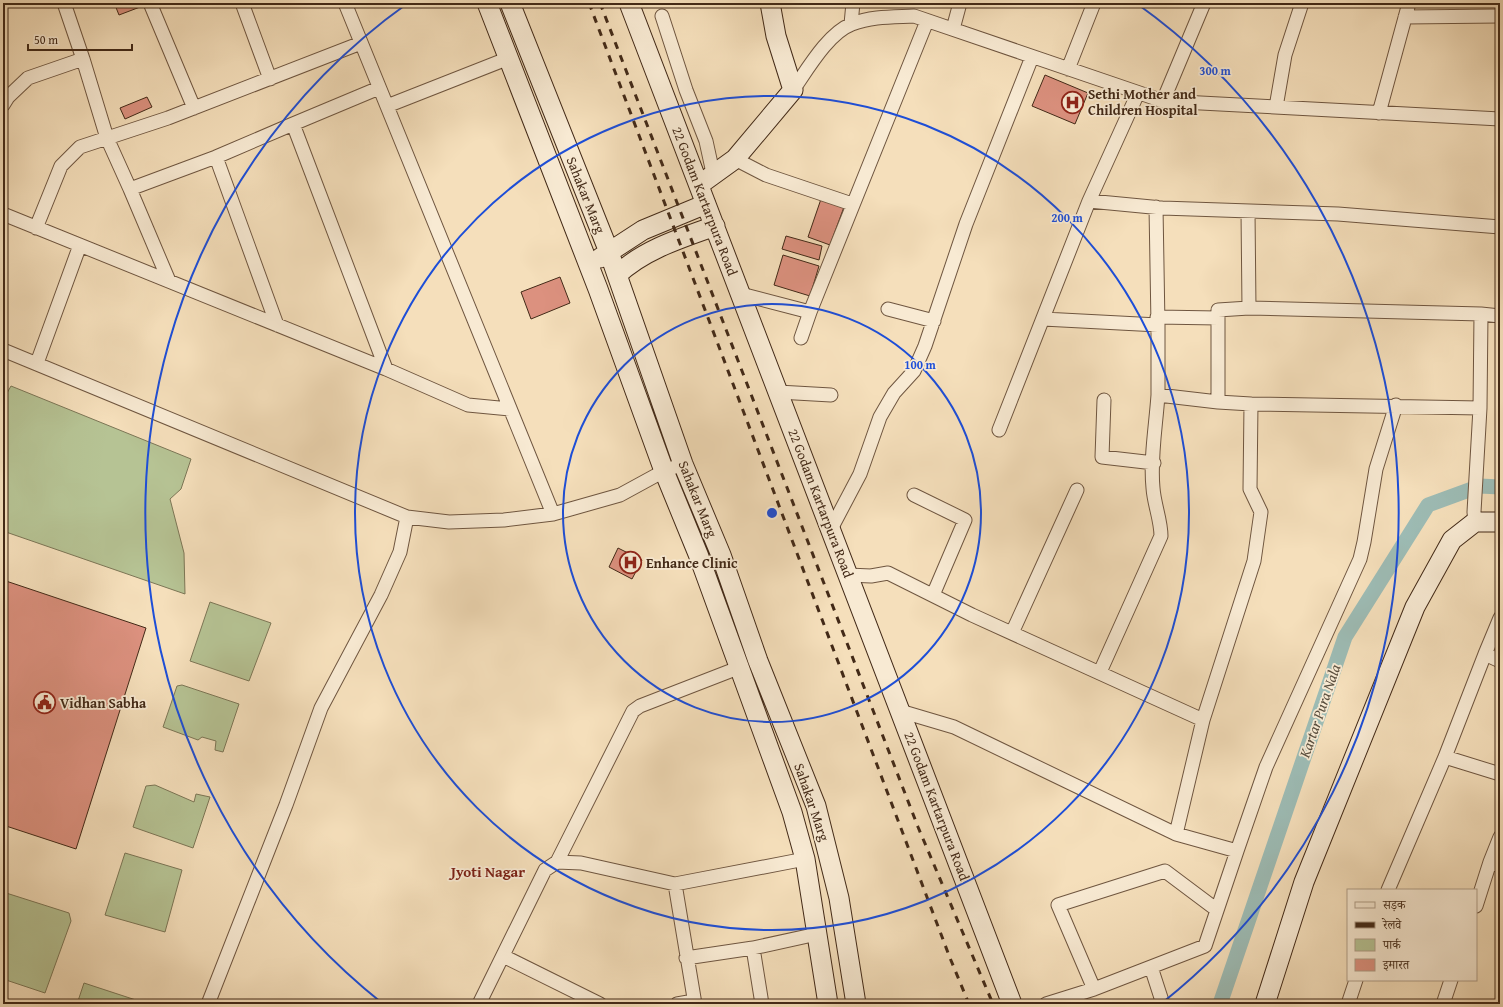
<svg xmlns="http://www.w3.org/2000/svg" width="1503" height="1007" font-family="'Gentium Book Plus','Noto Serif Devanagari',serif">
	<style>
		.green { fill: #b6c394; stroke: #7c7656 }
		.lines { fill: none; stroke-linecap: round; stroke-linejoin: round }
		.canal { stroke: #9dbcb5; stroke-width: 15 }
		.building { fill: #dc917f; stroke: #422917 }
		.street-casing { stroke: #6f5640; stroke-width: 15 }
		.secondary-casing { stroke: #422917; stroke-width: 21 }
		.street { stroke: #f8ead3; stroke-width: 13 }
		.secondary { stroke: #f8ead3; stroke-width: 19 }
		.rail { stroke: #422917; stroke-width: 3; stroke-dasharray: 7 7; stroke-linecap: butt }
		.ring { fill: none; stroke: #1d4ed8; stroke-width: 2 }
		.labels { text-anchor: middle; stroke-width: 3.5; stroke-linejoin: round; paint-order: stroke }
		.poi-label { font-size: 14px; font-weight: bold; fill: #422917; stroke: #f8ead3; text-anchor: start }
		.street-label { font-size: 14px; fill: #422917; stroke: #f8ead3 }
		.water-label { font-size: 15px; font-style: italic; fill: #594e3e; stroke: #f8ead3 }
		.neighbourhood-label { font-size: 15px; font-weight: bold; fill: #7a1f14; stroke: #f8ead3 }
		.centre { fill: #1d4ed8; stroke: #f8ead3; stroke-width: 2 }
		.ring-label { font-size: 12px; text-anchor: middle; font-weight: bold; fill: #1d4ed8; stroke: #f8ead3; stroke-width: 3.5; stroke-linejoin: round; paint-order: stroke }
	</style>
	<rect width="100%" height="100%" fill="#f5dfbb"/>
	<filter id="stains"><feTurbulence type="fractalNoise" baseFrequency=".005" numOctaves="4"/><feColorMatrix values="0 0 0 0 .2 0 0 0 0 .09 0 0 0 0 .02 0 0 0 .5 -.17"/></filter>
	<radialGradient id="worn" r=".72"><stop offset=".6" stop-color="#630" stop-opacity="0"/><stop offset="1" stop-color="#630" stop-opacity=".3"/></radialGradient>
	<path class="green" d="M11 386 191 459 181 489 170 499 184 553 185 594 3 531V405L7 393Z
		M210 602 271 623 249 681 190 661Z
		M182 685 239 704 223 752 215 750 216 741 202 737 198 740 163 727 177 686Z
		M155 785 194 802 196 794 210 797 193 848 133 827 146 786Z
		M125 853 182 870 165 932 105 915Z
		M3 892 69 913 71 921 45 993 3 979Z
		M84 983 148 1004H77Z"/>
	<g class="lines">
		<path class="canal" d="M1220 1004 1345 637 1428 505 1480 486 1500 487"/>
	</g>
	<path class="building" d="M122 3H147L148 4 119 15 115 5Z
		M1045 75 1088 93 1075 124 1032 106Z
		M147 97 152 107 125 119 120 108Z
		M821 199 844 207 830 245 808 237Z
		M786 236 822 246 819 260 782 249Z
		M783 255 819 266 810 296 774 285Z
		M560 277 570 303 531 319 521 292Z
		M618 548 642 560 632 579 609 567Z
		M3 580 146 628 76 849 3 825Z"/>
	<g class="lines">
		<defs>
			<path id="street" d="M150 3 194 108
				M242 3 270 79
				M345 3 553 514
				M662 16 686 90 706 141 713 173
				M1405 17 1500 16
				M851 24 853 3
				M953 29 960 3
				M83 59 107 138 130 189
				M1068 69 1094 3
				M793 90C807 70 828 33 852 24 872 16 893 17 914 16L1163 101 1500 119
				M1138 93 1089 201 1162 208 1338 214 1500 227
				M1163 101 1204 3
				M3 105 8 97 28 78 83 59 64 3
				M387 106 509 58
				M1276 107 1285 55 1302 3
				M1379 113 1409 3
				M293 124 379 88
				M735 159 766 175 852 204
				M3 214 386 369 468 405 510 409
				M36 228 61 166 80 147 168 118 361 43
				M169 281 130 189 216 157
				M741 294 810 312 927 21
				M1249 308 1481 314 1480 408 1251 404
				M888 309 934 321
				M1481 314 1500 316
				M1157 317 1218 318
				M1043 319 1158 325 1156 207
				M277 325 216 157 293 124 386 369
				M1158 325V395
				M801 338 810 312
				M3 350 407 517 449 522 504 520 553 514 620 495 664 471 683 464
				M37 363 80 245
				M778 392 831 395
				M1104 400 1102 457 1154 463
				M999 430 1089 201
				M914 495 965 520 933 595
				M1475 522 1474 512 1480 408
				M831 529 860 474 880 417 894 393 914 371 925 346 966 224 1032 57
				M848 575 871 576 888 573 972 615 1203 720
				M1012 633 1077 490
				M1485 654 1500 618
				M1100 672 1161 536C1161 520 1154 504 1153 488 1150 458 1156 425 1158 395L1218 402
				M900 711 954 727 1176 834 1203 720 1254 561 1261 512 1250 489 1251 404 1218 402V310L1249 308 1248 211
				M1445 757 1500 774
				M1237 851 1266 767 1360 559 1364 542 1376 469 1396 405
				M557 862 633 711 640 706 738 668
				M1490 862 1500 837
				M675 884 695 1004
				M1388 890 1445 757 1485 654 1500 661
				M1476 906 1490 862 1500 866
				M753 948 762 1004
				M503 956 600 1004
				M686 958 753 948 817 934
				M1151 967 1163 1004
				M1094 989 1058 905 1165 871 1217 910
				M208 1004 286 805 321 708 381 595 400 552 407 517
				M479 1004 545 870 557 862 581 863 675 884 805 859
				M677 1004 694 1001
				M1046 1004 1094 989 1205 946 1237 851 1176 834
				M1348 1004 1356 980
				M1443 1004 1451 980"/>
			<path id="secondary" d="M487 3 598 289 664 471 698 554 792 812 805 859 828 1004
				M510 3 609 252 683 464 721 555 758 661 816 806 839 898 856 1004
				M629 3 1012 1004
				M699 185 735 159 793 90 776 36 770 3
				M600 258 643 230 706 204
				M617 275C643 250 681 238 715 226
				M1265 1004 1304 882 1415 607 1452 540 1475 522H1500"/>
		</defs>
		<use href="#street" class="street-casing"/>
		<use href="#secondary" class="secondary-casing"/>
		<use href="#street" class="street"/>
		<use href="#secondary" class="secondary"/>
		<path class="rail" d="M589 3 950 958 969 1004
			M600 3 918 827 993 1004"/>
	</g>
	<g class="ring">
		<circle cx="772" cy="513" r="209"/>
		<circle cx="772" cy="513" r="417"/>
		<path d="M382 1003A626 626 0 0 1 408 3M1136 3A626 626 0 0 1 1162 1003"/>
	</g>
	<defs>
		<symbol id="hospital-ring" viewBox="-11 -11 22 22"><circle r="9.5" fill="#f8ead3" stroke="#8f2418" stroke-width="1.5"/><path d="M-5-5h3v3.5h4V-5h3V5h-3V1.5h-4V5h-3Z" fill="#8f2418"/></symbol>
		<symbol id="civic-ring" viewBox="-11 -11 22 22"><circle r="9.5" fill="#f8ead3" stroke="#8f2418" stroke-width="1.5"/><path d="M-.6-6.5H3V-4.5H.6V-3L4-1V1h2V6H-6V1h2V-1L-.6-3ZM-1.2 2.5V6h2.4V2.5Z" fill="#8f2418"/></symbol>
	</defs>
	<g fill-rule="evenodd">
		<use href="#hospital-ring" x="1060" y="90" width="25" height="25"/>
		<use href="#hospital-ring" x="618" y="550" width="25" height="25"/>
		<use href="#civic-ring" x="32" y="690" width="25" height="25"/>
	</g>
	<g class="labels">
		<g class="poi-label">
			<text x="1088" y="99">Sethi Mother and<tspan x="1088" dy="16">Children Hospital</tspan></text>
			<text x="646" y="568">Enhance Clinic</text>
			<text x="60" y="708">Vidhan Sabha</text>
		</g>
		<g class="street-label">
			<text transform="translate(586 195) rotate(68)" y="5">Sahakar Marg</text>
			<text transform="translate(705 201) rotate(69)" y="5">22 Godam Kartarpura Road</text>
			<text transform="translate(698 499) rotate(68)" y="5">Sahakar Marg</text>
			<text transform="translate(821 503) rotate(69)" y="5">22 Godam Kartarpura Road</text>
			<text transform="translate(812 802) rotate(71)" y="5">Sahakar Marg</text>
			<text transform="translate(937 806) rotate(69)" y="5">22 Godam Kartarpura Road</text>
		</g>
		<g class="water-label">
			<text transform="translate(1320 711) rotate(-71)" y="5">Kartar Pura Nala</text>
		</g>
		<g class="neighbourhood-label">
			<text x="488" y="877">Jyoti Nagar</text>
		</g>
	</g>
	<circle cx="772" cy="513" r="6" class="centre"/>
	<g class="ring-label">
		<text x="1215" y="75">300 m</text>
		<text x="1067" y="222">200 m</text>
		<text x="920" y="369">100 m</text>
	</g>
	<rect width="1503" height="1007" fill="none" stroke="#f5dfbb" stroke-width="16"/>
	<rect x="4" y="4" width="1495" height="999" fill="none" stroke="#422917" stroke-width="2"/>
	<rect x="8" y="8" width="1487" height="991" fill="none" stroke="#422917"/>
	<rect x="1347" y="889" width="130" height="92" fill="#f8ead3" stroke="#af9d88"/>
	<rect x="1355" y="902" width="20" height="6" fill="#f8ead3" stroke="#af9d88"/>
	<text x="1383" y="909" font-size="12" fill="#422917">सड़क</text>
	<rect x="1355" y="922" width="20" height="6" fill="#422917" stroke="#af9d88"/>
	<text x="1383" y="929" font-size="12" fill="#422917">रेलवे</text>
	<rect x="1355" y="939" width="20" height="12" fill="#b6c394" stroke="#af9d88"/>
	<text x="1383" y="949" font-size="12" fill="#422917">पार्क</text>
	<rect x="1355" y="959" width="20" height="12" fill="#dc917f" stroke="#af9d88"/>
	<text x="1383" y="969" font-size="12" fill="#422917">इमारत</text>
	<path d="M28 44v6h104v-6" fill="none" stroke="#422917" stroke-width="2"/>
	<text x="34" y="44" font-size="12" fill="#422917" stroke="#f8ead3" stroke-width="3" paint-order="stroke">50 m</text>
	<rect width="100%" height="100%" filter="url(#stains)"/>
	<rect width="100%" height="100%" fill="url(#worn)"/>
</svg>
